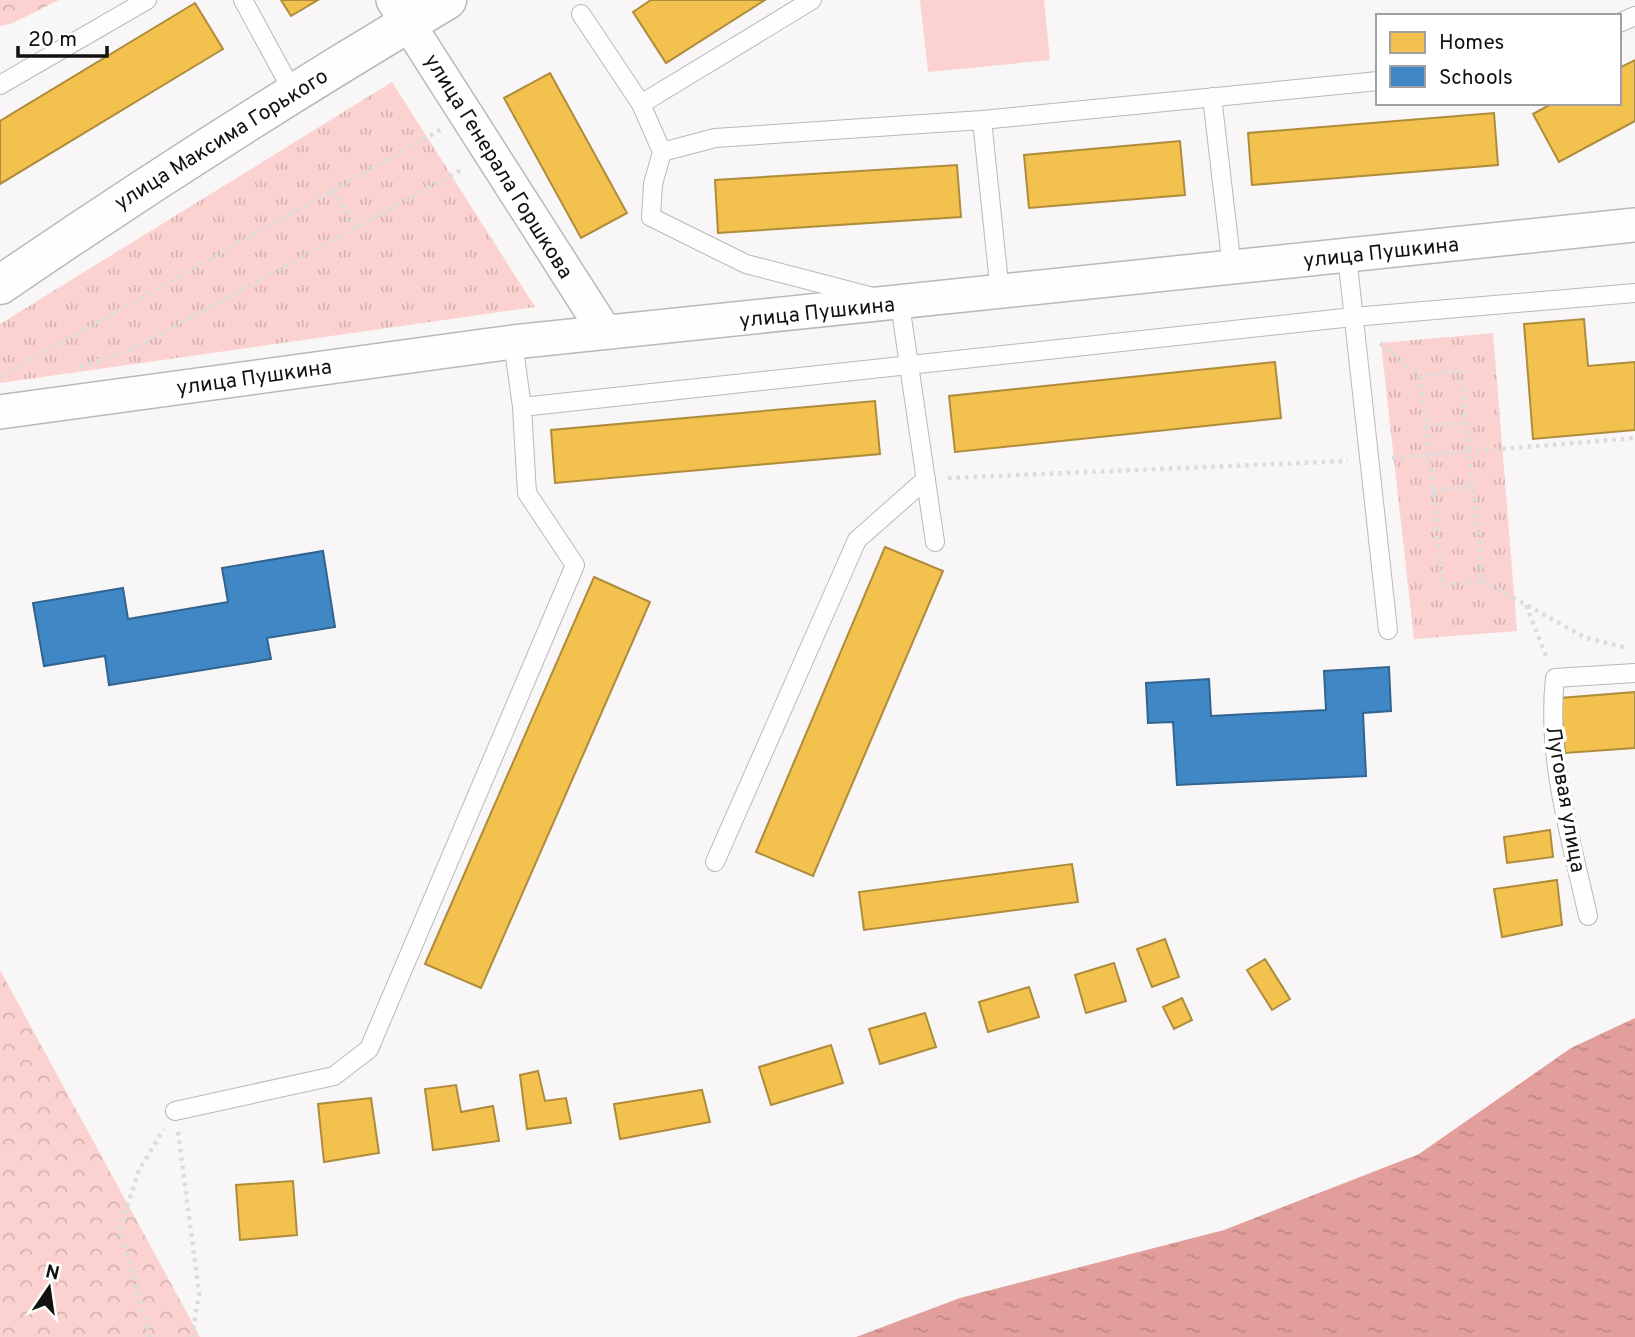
<svg xmlns="http://www.w3.org/2000/svg" width="1635" height="1337" font-family="Overpass,sans-serif">
	<style>
		.forest { fill: url(#forest-crowns) }
		.park { fill: url(#park-tufts) }
		.pitch { fill: #fbd2cf }
		.water { fill: url(#water-ripples) }
		.homes { fill: #f2c14e; stroke: #af8c3c; stroke-width: 2 }
		.schools { fill: #3f88c5; stroke: #32648f; stroke-width: 2 }
		.lines { fill: none; stroke-linecap: round; stroke-linejoin: round }
		.lane-casing { stroke: #bab8b8; stroke-width: 20 }
		.street-casing { stroke: #bab8b8; stroke-width: 36 }
		.secondary-casing { stroke: #bab8b8; stroke-width: 41 }
		.path { stroke: #dddcdc; stroke-width: 4.5; stroke-dasharray: 3.5 5; stroke-linecap: butt }
		.lane { stroke: #fefefe; stroke-width: 18 }
		.street { stroke: #fefefe; stroke-width: 33 }
		.secondary { stroke: #fefefe; stroke-width: 38 }
		.labels { text-anchor: middle; stroke-width: 7; stroke-linejoin: round; paint-order: stroke }
		.street-label { font-size: 21px; fill: #121111; stroke: #fff }
	</style>
	<defs>
		<pattern id="forest-crowns" width="20" height="18" patternUnits="userSpaceOnUse" patternTransform="scale(1.75)"><rect width="20" height="18" fill="#fbd2cf"/><path d="M2 6a3 3 0 1 1 6 0M12 15a3 3 0 1 1 6 0" fill="none" stroke="#d6b3b1"/></pattern>
		<pattern id="park-tufts" width="24" height="20" patternUnits="userSpaceOnUse" patternTransform="scale(1.75)"><rect width="24" height="20" fill="#fbd2cf"/><path d="M3 7l-1-3M5 7V3M7 7l1-3M15 17l-1-3M17 17v-4M19 17l1-3" fill="none" stroke="#d6b3b1"/></pattern>
		<pattern id="water-ripples" width="26" height="14" patternUnits="userSpaceOnUse" patternTransform="scale(1.75)"><rect width="26" height="14" fill="#e19e9b"/><path d="M2 4q2-2 4 0t4 0M15 11q2-2 4 0t4 0" fill="none" stroke="#c08784"/></pattern>
	</defs>
	<rect width="100%" height="100%" fill="#f8f6f6"/>
	<path class="forest" d="M0 0H59L13 23 0 26Z
		M0 970 200 1337H0Z"/>
	<path class="park" d="M392 82 535 307 0 383V324Z
		M1493 333 1517 631 1414 639 1381 343Z"/>
	<path class="pitch" d="M920 0H1044L1050 60 928 72Z"/>
	<path class="water" d="M1635 1018V1337H856L960 1298 1224 1230 1419 1154 1571 1048Z"/>
	<path class="homes" d="M281 0H318L291 16Z
		M651 0H765L666 63 633 12Z
		M195 3 223 49 0 184V121Z
		M1635 60V121L1559 162 1533 114 1553 103H1619V68Z
		M550 73 627 213 581 238 504 98Z
		M1494 113 1498 165 1252 185 1248 133Z
		M1180 141 1185 195 1029 208 1024 155Z
		M957 165 961 217 718 233 715 180Z
		M1584 319 1588 366 1635 362V430L1533 439 1524 324Z
		M1275 362 1281 418 955 452 949 396Z
		M875 401 880 454 555 483 551 430Z
		M885 547 943 571 813 876 756 852Z
		M594 577 650 602 481 988 425 964Z
		M1635 692V748L1565 753 1560 698Z
		M1550 830 1553 857 1507 863 1504 837Z
		M1072 864 1078 902 864 930 859 892Z
		M1557 880 1562 925 1502 937 1494 889Z
		M1165 939 1179 977 1152 987 1137 949Z
		M1265 959 1290 999 1272 1010 1247 970Z
		M1114 963 1126 1001 1086 1013 1075 975Z
		M1029 987 1039 1017 988 1032 979 1002Z
		M1182 998 1192 1020 1174 1029 1163 1007Z
		M925 1013 936 1047 880 1064 869 1029Z
		M831 1045 843 1083 771 1105 759 1067Z
		M538 1071 545 1101 566 1098 571 1123 527 1129 520 1075Z
		M456 1085 461 1112 493 1106 499 1141 433 1150 425 1089Z
		M702 1090 710 1122 620 1139 614 1104Z
		M371 1098 379 1153 324 1162 318 1104Z
		M293 1181 297 1235 240 1240 236 1185Z"/>
	<path class="schools" d="M323 551 335 627 267 638 271 659 109 685 105 656 44 666 33 603 123 588 128 619 228 602 222 568Z
		M1389 667 1391 711 1363 713 1366 776 1177 785 1173 722 1148 723 1146 683 1209 679 1211 716 1326 710 1324 671Z"/>
	<g class="lines">
		<defs>
			<path id="lane" d="M243 0 293 92
				M581 14 641 104 662 152 653 184 651 217 746 264 900 304 935 542
				M1619 23 1635 16
				M0 85 147 0
				M1212 97 1232 268
				M641 104 812 0
				M982 120 1000 293
				M662 152 715 138 982 120 1378 81
				M1347 256 1388 630
				M513 342 522 407 1353 317 1635 293
				M715 862 857 540 926 479
				M1588 916C1571 839 1546 757 1555 678L1635 673
				M175 1111 334 1076 369 1049 575 565 527 493 522 407"/>
			<path id="street" d="M393 0 605 332
				M0 412 513 342 1635 225"/>
			<path id="secondary" d="M0 285C146 185 295 90 447 0"/>
		</defs>
		<use href="#lane" class="lane-casing"/>
		<use href="#street" class="street-casing"/>
		<use href="#secondary" class="secondary-casing"/>
		<path class="path" d="M332 190 356 227
			M1380 343 1420 376
			M80 367 133 349 463 169
			M1460 371 1483 581 1443 585 1420 376Z
			M0 377 442 129
			M1425 426 1465 422
			M1392 458 1635 438
			M948 478 1348 461
			M1432 491 1473 486
			M1483 581 1586 638 1627 648
			M1526 605 1546 656
			M178 1132 199 1293 192 1337
			M150 1337 120 1228 139 1170 164 1129"/>
		<use href="#lane" class="lane"/>
		<use href="#street" class="street"/>
		<use href="#secondary" class="secondary"/>
	</g>
	<g class="labels">
		<g class="street-label">
			<text transform="translate(221 139) rotate(-32)" y="7">улица Максима Горького</text>
			<text transform="translate(499 166) rotate(58)" y="7">улица Генерала Горшкова</text>
			<text transform="translate(1381 252) rotate(-6)" y="7">улица Пушкина</text>
			<text transform="translate(817 312) rotate(-6)" y="7">улица Пушкина</text>
			<text transform="translate(254 377) rotate(-8)" y="7">улица Пушкина</text>
			<text transform="translate(1566 799) rotate(80)" y="7">Луговая улица</text>
		</g>
	</g>
	<rect x="1376" y="14" width="245" height="91" fill="#ffffff" stroke="#a0a0a0" stroke-width="2"/>
	<rect x="1390" y="32" width="35" height="21" fill="#f2c14e" stroke="#a0a0a0" stroke-width="2"/>
	<text x="1439" y="49" font-size="21" fill="#121111">Homes</text>
	<rect x="1390" y="66" width="35" height="21" fill="#3f88c5" stroke="#a0a0a0" stroke-width="2"/>
	<text x="1439" y="84" font-size="21" fill="#121111">Schools</text>
	<g transform="translate(49 1288) rotate(13)" stroke="#ffffff" stroke-width="5" paint-order="stroke">
	<path d="M0-5L12 26L0 18L-12 26Z" fill="#121111"/>
	<text y="-10" font-size="19" font-weight="bold" text-anchor="middle" fill="#121111">N</text>
	</g>
	<path d="M18 46v10h89v-10" fill="none" stroke="#121111" stroke-width="3.5"/>
	<text x="28" y="46" font-size="21" fill="#121111" stroke="#ffffff" stroke-width="5" paint-order="stroke">20 m</text>
</svg>
